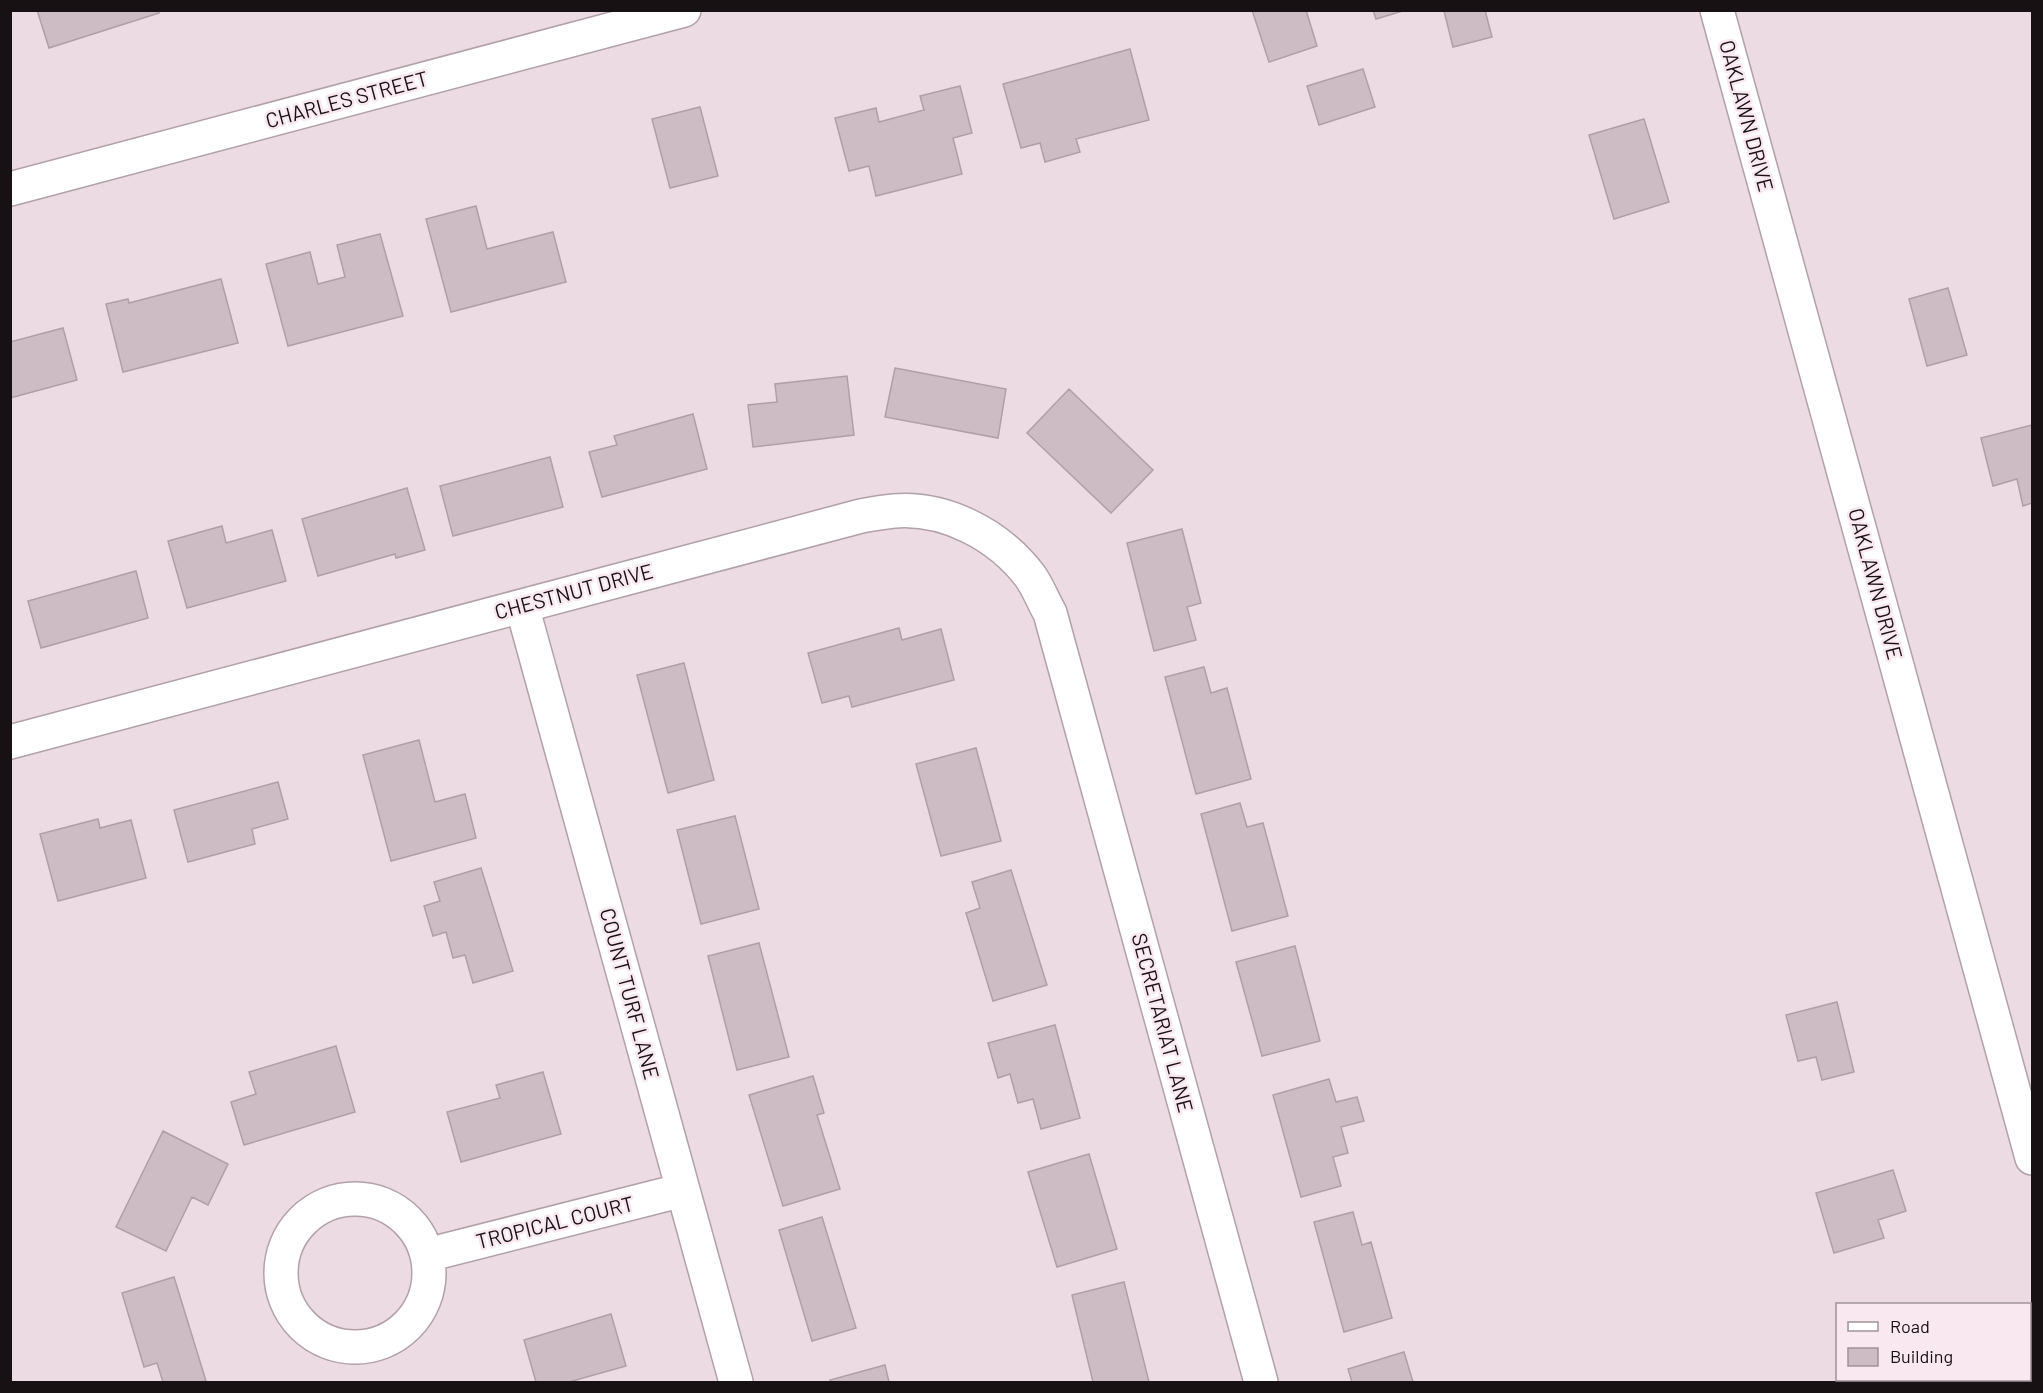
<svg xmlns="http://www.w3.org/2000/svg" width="2043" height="1393" font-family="Barlow,sans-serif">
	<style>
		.building { fill: #cdbcc4; stroke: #b09fa7; stroke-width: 1.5 }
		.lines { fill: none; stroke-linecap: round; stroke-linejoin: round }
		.minor-casing { stroke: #b2a1a8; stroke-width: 36 }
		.minor { stroke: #fff; stroke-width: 33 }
		.labels { text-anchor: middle; stroke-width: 5; stroke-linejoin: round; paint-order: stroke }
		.street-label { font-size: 21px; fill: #171114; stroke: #fae8f0 }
	</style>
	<rect width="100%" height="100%" fill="#eddbe3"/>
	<path class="building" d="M37 10H158L159 13 49 48Z
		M1252 10H1306L1317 46 1269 62Z
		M1373 10H1406L1376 19Z
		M1485 10 1492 37 1453 47 1444 11Z
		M1130 49 1149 120 1076 139 1080 152 1045 162 1040 143 1021 148 1003 84Z
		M1363 69 1375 107 1319 125 1307 86Z
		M960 86 972 133 953 138 962 174 876 196 869 166 849 171 835 118 876 108 879 122 924 110 920 96Z
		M700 107 718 176 670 188 652 119Z
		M1644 119 1669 202 1614 219 1589 135Z
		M476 206 487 249 553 232 566 282 451 312 426 219Z
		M380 234 403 316 288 346 266 264 310 252 318 284 345 277 337 245Z
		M221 279 238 343 123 372 106 304 128 299 129 303Z
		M1948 288 1967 355 1927 366 1909 299Z
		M63 328 77 380 10 398V342Z
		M895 368 1006 389 998 438 885 417Z
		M847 376 854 435 753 447 748 405 777 402 775 384Z
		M1069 389 1153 470 1111 513 1027 433Z
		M693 414 707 469 602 497 589 452 617 445 614 436Z
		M2032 425V503L2023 506 2017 479 1993 486 1981 438Z
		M550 457 563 507 453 536 440 486Z
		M407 488 425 550 396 558 395 554 318 576 302 519Z
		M222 526 226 543 272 530 286 581 187 608 168 541Z
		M1182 529 1201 603 1187 607 1196 640 1154 651 1127 543Z
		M136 571 148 618 41 648 28 601Z
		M899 628 902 640 941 629 954 680 852 707 849 696 822 703 808 653Z
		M684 663 714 780 668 793 637 675Z
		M1204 667 1211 693 1227 688 1251 779 1196 794 1165 677Z
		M419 740 435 802 465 794 476 838 391 861 363 755Z
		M976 748 1001 841 941 856 916 764Z
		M278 782 288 819 252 829 255 844 188 862 174 810Z
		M1240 803 1247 827 1263 823 1288 916 1232 931 1201 814Z
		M735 816 759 909 701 924 677 830Z
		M98 819 100 828 131 820 146 878 58 901 40 834Z
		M481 868 513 971 473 983 465 955 453 958 446 932 433 936 424 906 440 901 434 882Z
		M1011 870 1047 985 993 1001 966 913 980 908 972 882Z
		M759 943 789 1057 737 1070 708 956Z
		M1295 946 1320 1041 1262 1056 1236 962Z
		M1837 1002 1854 1072 1822 1080 1816 1057 1798 1061 1786 1015Z
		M1055 1025 1080 1118 1041 1129 1033 1099 1018 1103 1010 1074 998 1078 988 1043Z
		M336 1046 355 1112 244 1145 231 1102 256 1094 249 1072Z
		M543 1072 561 1134 461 1162 447 1112 500 1098 496 1085Z
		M813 1076 824 1113 817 1115 840 1189 783 1206 749 1095Z
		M1329 1079 1336 1102 1357 1097 1364 1121 1341 1127 1348 1153 1333 1157 1341 1186 1301 1197 1273 1095Z
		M163 1131 228 1164 208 1205 192 1197 166 1251 116 1227Z
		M1089 1154 1117 1249 1057 1267 1028 1172Z
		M1893 1170 1906 1211 1878 1220 1884 1238 1834 1253 1816 1193Z
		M1353 1212 1362 1245 1371 1242 1392 1318 1344 1332 1314 1222Z
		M822 1217 856 1328 812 1341 779 1230Z
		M174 1277 206 1381 201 1382H163L157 1363 144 1367 122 1293Z
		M1124 1282 1149 1382H1093L1072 1295Z
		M611 1314 626 1366 569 1382H536L524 1340Z
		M1404 1352 1413 1382H1352L1348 1369Z
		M885 1365 889 1382H830V1380Z
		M1845 1380H1918L1919 1382H1839V1381Z"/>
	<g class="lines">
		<defs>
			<path id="minor" d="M1717 10 2032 1158
				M10 189 684 10
				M522 606 736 1382
				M10 742 861 516C872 514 883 512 894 511 946 507 999 535 1030 576 1038 587 1043 601 1050 613L1261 1382
				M281 1273a74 74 0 1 1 148 0a74 74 0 1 1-148 0Z
				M427 1255 683 1190"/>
		</defs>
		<use href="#minor" class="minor-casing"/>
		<use href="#minor" class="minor"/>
	</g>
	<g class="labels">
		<g class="street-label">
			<text transform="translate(347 100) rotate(-15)" y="7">CHARLES STREET</text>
			<text transform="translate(1746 116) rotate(75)" y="7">OAKLAWN DRIVE</text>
			<text transform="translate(1875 584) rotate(75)" y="7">OAKLAWN DRIVE</text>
			<text transform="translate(574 592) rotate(-15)" y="7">CHESTNUT DRIVE</text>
			<text transform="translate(629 994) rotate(75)" y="7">COUNT TURF LANE</text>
			<text transform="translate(1162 1023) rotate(75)" y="7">SECRETARIAT LANE</text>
			<text transform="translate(555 1223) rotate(-14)" y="7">TROPICAL COURT</text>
		</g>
	</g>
	<rect width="2043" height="1393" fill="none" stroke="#171114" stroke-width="24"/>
	<rect x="1836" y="1303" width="195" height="78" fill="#fae8f0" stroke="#9f9298" stroke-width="1.5"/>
	<rect x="1848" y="1322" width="30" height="9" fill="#ffffff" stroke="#9f9298" stroke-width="1.5"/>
	<text x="1890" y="1333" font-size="18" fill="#171114">Road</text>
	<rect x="1848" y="1348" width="30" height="18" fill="#cdbcc4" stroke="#9f9298" stroke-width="1.5"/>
	<text x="1890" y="1363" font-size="18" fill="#171114">Building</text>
</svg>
